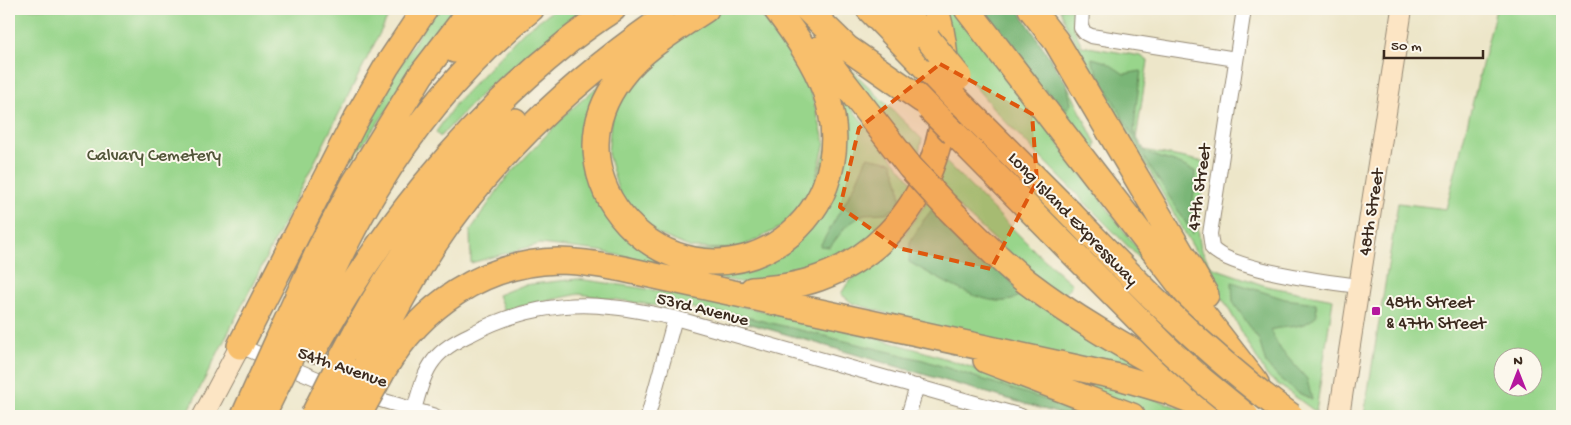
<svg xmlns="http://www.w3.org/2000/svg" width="1571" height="425" font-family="'Gochi Hand',sans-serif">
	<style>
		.green { fill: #98d58b; stroke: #6a8054; fill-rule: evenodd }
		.forest { fill: #7ab677; stroke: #5a704a }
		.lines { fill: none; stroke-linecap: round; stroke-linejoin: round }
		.street-casing { stroke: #948874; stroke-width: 16 }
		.secondary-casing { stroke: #948874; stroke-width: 22 }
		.highway-casing { stroke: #948874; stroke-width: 28 }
		.street { stroke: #fff; stroke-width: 14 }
		.secondary { stroke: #fce5c4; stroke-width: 20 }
		.highway { stroke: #f8bf6c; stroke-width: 25 }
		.highway-bridge-casing { stroke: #948874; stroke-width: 28; stroke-linecap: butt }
		.highway-bridge { stroke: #f8bf6c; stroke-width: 25 }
		.marked { fill: #df570d; fill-opacity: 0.2; stroke: #df570d; stroke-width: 4; stroke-dasharray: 10 6; stroke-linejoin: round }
		.poi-dot { fill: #b5179e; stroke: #fbf7ec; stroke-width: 2 }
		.labels { text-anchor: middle; stroke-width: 4; stroke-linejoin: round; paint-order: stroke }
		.park-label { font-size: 18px; fill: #525539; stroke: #fbf7ec }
		.street-label { font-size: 18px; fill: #3b2a1e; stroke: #fbf7ec }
		.poi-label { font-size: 18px; fill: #3b2a1e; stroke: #fbf7ec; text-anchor: start }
	</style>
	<rect width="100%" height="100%" fill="#fbf7ec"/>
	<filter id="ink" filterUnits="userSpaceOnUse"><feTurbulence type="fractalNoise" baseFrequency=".02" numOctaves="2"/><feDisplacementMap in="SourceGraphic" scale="10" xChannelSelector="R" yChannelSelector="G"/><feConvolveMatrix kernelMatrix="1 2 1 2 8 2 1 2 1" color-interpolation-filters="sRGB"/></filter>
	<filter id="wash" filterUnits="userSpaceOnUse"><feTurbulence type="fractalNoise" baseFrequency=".0096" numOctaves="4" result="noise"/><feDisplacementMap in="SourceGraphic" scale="20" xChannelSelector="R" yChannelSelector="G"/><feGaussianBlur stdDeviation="1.12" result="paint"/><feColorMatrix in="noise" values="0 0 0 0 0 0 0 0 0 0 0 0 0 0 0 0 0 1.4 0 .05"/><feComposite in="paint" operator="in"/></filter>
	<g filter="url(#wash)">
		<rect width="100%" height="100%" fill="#ede6c9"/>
		<path class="green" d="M9 9H392L186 416H9Z
			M435 9H460L352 159 348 150Z
			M555 9H590L486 89 440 137 436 132 456 103 523 32Z
			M649 9H756L791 51 812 96 825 143 814 185 785 225 738 249 691 248 651 231 620 197 608 154 612 106 639 68 676 35Z
			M794 9H798L835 54 922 139 917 162 810 26Z
			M943 9H958L1161 280 999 115 952 59Z
			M1015 9 1067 84 1096 144 1094 154 1029 76Z
			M1060 9H1076L1073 27 1082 46 1141 56 1148 61 1136 139 1144 150 1205 162 1198 229 1201 249 1211 267 1266 286 1333 299 1316 412 1267 376 1067 27Z
			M1496 9H1562V416H1364L1398 203 1446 209ZM1504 358H1534V388H1504Z
			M621 66 594 106 585 139 592 180 654 255 796 242 840 107 848 104 916 187 889 228 842 263 761 286 706 276 600 251 540 244 471 263 470 231 506 178 567 113Z
			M945 161 1037 253 1072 284 1064 295 1099 316 1098 321 1057 296 935 186Z
			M927 201 1162 376 968 338 852 303 841 294 849 281 878 262 904 234Z
			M577 279C686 293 795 315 901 345 969 364 1035 391 1101 416H1067L710 312 654 299 665 307 579 294 504 310 498 295 523 285Z
			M1064 379 1101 380 1202 416H1145L1107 401Z"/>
		<path class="forest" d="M977 9H1015L1020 12 1067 84 1071 104 1067 109 1061 108Z
			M1092 58 1106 62 1124 74 1141 71 1136 106 1134 133 1146 153 1177 163 1195 171V186L1191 214 1193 234 1146 160 1092 62Z
			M867 157 892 162 899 184 901 205 886 213 864 214 846 226 830 247 820 246 855 185Z
			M934 207 1022 293C1019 295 1015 299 1012 300 983 308 935 276 909 262L910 242 923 221Z
			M1232 282 1285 299 1316 303 1317 314C1306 330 1286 325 1270 330L1281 350 1307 379 1312 400 1295 391 1278 377 1266 364 1259 340 1233 302Z
			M710 312 734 314 923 360 1058 404 1089 416H1067Z"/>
	</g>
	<g filter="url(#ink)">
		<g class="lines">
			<defs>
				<path id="street" d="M1082 9 1081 28 1085 33 1091 36 1236 59
					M1244 9 1210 234 1212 248C1231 270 1328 282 1359 286
					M240 346 334 386
					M364 395 435 416
					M412 416C418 398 422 375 434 360 443 348 458 340 471 334 514 311 564 301 611 307 633 309 654 314 675 318L1021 416
					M648 416 675 318
					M908 416 917 386"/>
				<path id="secondary" d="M203 416 240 346
					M1339 416 1402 9"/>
				<path id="highway" d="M706 9C676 29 643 48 621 77 542 178 666 309 775 245 797 232 816 210 825 186 851 117 816 62 776 9
					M807 9 847 48 922 100
					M869 9 931 73
					M902 9 928 39
					M967 9 1256 383
					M1031 9 1056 41 1206 295
					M818 49 910 167
					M455 50 497 9
					M958 101 1069 212
					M954 133 1051 231
					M946 206C972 232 998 259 1027 282 1083 325 1146 358 1207 393
					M752 290C775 288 797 286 819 278 930 238 966 114 936 9
					M279 338 320 248 354 184 421 75 461 23 470 9
					M297 344C323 292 346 238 376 189 417 121 470 59 531 9
					M240 346 354 123 387 66 425 9
					M314 350C377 235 462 127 564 45 579 32 596 21 613 9
					M342 358C387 271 443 189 515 121
					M986 360 1132 416
					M366 365C387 326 407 286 431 249 491 157 572 82 661 20
					M384 369C421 306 483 263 558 261 580 261 602 265 623 269L1119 377 1167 391 1230 416"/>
			</defs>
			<use href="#street" class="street-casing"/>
			<use href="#secondary" class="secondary-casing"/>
			<use href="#highway" class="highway-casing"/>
			<use href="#street" class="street"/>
			<use href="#secondary" class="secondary"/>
			<use href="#highway" class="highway"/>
			<defs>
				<path id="highway-bridge" d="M928 39 959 77
					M931 73 958 101
					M929 108 954 133
					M910 167 946 206
					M1069 212C1139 285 1209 357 1291 416
					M1051 231 1170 351 1203 381 1246 416
					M364 405 384 369
					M244 416 279 338
					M262 416 297 344
					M313 416 342 358
					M340 416 366 365"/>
			</defs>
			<use href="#highway-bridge" class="highway-bridge-casing"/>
			<use href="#highway-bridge" class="highway-bridge"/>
		</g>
	</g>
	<path class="marked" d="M940 64 1032 114 1037 181 991 269 898 248 840 207 859 128Z"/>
	<rect class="poi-dot" x="1371" y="306" width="10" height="10" rx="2.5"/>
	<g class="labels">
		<g class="park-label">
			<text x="154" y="160">Calvary Cemetery</text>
		</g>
		<g class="street-label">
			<text transform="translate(1198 187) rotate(-82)" y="6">47th Street</text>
			<text transform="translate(1370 212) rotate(-81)" y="6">48th Street</text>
			<text transform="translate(1074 218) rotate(46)" y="6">Long Island Expressway</text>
			<text transform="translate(703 308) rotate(14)" y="6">53rd Avenue</text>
			<text transform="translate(343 366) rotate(19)" y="6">54th Avenue</text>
		</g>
		<g class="poi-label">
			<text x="1386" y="307">48th Street<tspan x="1386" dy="21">&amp; 47th Street</tspan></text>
		</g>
	</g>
	<rect width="1571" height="425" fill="none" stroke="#fbf7ec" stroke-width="30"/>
	<g transform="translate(1518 372)"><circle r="24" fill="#fbf7ec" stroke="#aea59a"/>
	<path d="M0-4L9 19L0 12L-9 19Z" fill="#b5179e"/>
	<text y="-8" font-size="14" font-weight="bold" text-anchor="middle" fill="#3b2a1e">N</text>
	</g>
	<path d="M1384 50v8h99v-8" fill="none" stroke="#3b2a1e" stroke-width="2.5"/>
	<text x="1391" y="50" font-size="15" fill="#3b2a1e" stroke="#fbf7ec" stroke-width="4" paint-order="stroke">50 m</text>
</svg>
